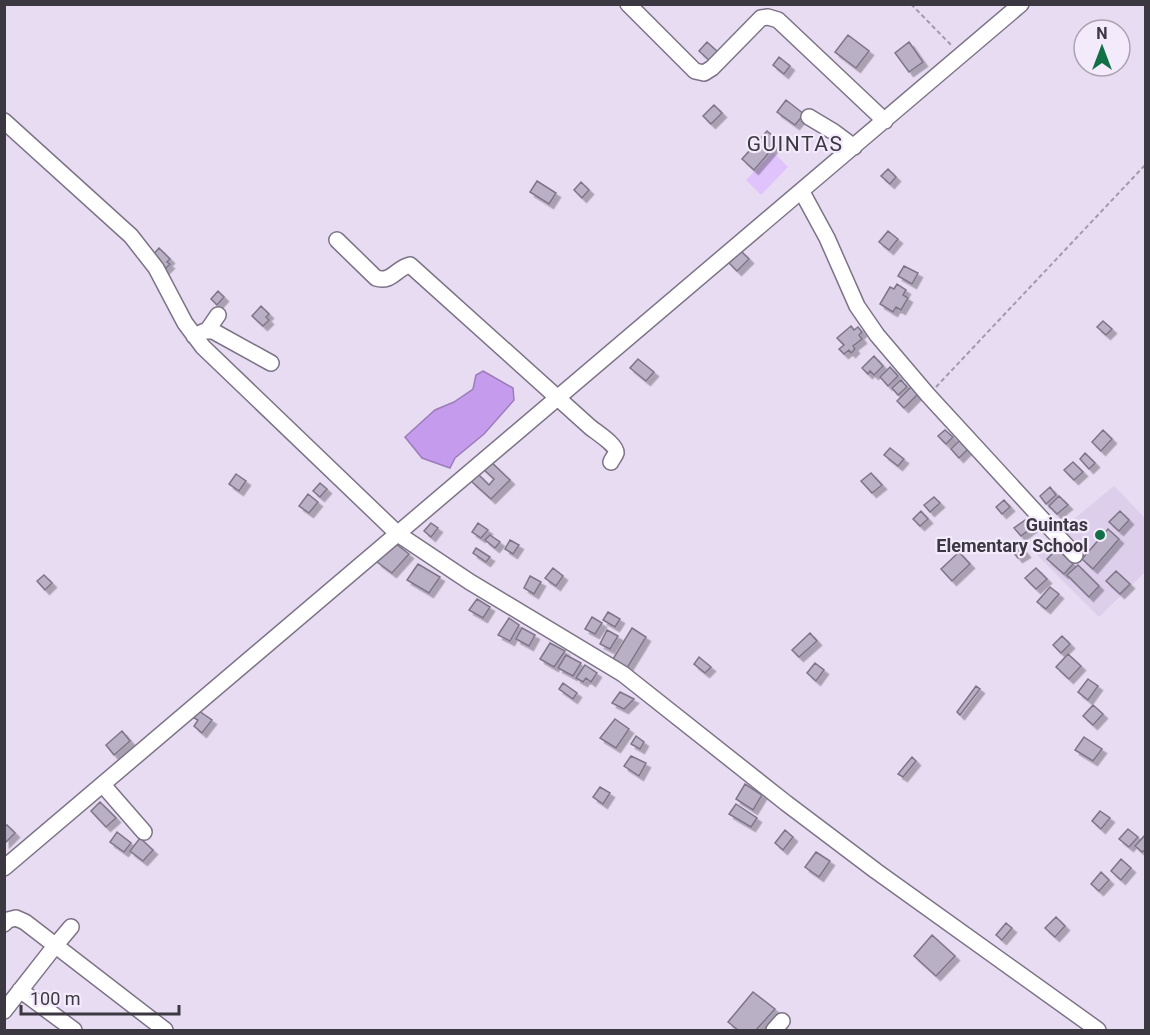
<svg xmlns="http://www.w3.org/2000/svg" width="1150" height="1035" font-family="Roboto,sans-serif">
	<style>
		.built { fill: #ddcfec }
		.green { fill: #e0c2fd }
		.water { fill: #c59bed; stroke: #9c7db9; stroke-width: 1.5 }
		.building { fill: #bab0c5; stroke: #7e7488; stroke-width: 1.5; filter: url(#shadow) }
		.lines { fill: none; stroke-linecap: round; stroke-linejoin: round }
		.minor-casing { stroke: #7d7387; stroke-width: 18 }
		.path { stroke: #a29aab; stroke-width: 2; stroke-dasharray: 4.5 3; stroke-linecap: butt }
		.minor { stroke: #fff; stroke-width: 15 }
		.poi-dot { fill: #117045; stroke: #f3eafc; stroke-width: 2 }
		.labels { text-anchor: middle; stroke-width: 4.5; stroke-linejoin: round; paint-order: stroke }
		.poi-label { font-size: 18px; font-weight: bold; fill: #3c3841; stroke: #f3eafc; text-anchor: end }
		.quarter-label { font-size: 21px; letter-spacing: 1.5px; fill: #3c3841; stroke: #f3eafc }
	</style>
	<defs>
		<filter id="shadow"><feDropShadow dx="4.5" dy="4.5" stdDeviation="0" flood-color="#0004"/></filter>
	</defs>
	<rect width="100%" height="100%" fill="#e7dcf2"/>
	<path class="built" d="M1114 486 1145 518V572L1099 617 1034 552Z"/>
	<path class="green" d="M773 152 788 167 761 195 746 180Z"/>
	<path class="water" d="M483 371 513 388 514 400 484 434 455 458 450 468 422 458 405 437 435 410 454 402 473 389 476 375Z"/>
	<path class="building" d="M848 35 869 51 856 68 835 52Z
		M707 42 719 53 711 62 699 51Z
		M909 42 923 62 909 72 895 53Z
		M779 57 790 66 784 74 773 65Z
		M786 100 804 114 795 125 777 112Z
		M714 105 722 113 711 124 703 116Z
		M767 131 779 141 754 170 742 159Z
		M888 169 896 177 890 184 881 176Z
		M537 181 556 193 549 204 530 192Z
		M581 182 589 190 582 198 574 190Z
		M888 231 898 239 889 250 879 242Z
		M159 248 170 259 167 262 170 264 164 270 151 257Z
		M741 251 749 259 737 271 729 263Z
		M904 266 918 273 912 284 898 276Z
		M897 284 906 290 903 295 908 298 901 310 896 307 893 312 880 304 890 287 894 289Z
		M218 291 224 297 217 305 211 299Z
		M261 306 269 314 266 317 269 320 263 326 252 316Z
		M1103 321 1112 329 1106 335 1097 327Z
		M851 326 854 330 858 327 862 332 859 335 862 339 853 346 855 349 851 353 849 350 844 354 839 349 844 345 837 338Z
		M874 356 883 366 874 375 870 371 868 374 862 368Z
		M638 359 654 372 646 381 630 368Z
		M890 367 898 376 888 386 880 377Z
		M901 380 907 387 898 395 892 388Z
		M911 387 918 394 904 408 897 401Z
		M945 430 953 437 946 444 938 436Z
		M1103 430 1112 439 1101 451 1092 442Z
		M960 440 968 449 959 458 951 449Z
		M890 448 904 459 898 466 884 455Z
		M1085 453 1095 463 1089 469 1080 459Z
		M488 459 510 480 491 499 471 481 478 474 489 485 494 479 481 467Z
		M1073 462 1083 472 1074 480 1064 470Z
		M871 473 882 485 872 493 861 481Z
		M236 474 246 481 239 491 229 484Z
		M320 483 327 489 320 497 313 491Z
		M1050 487 1056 495 1046 504 1040 496Z
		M308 494 318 502 309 513 299 506Z
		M1059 496 1068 505 1057 514 1049 506Z
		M934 497 940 503 930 512 924 505Z
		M1004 500 1010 507 1002 514 996 507Z
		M921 511 928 519 920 526 913 519Z
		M1120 511 1129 520 1119 531 1109 522Z
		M1028 518 1034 526 1021 536 1014 528Z
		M431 523 438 528 431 537 424 531Z
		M478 523 488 530 481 538 472 532Z
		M1108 529 1119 539 1093 569 1082 559Z
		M490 535 500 542 495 548 485 540Z
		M510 540 519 545 513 554 505 549Z
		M1017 542 1026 553 1018 558 1010 548Z
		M395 543 409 554 392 573 377 562Z
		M476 548 490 557 486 562 473 553Z
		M1057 549 1073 564 1064 574 1047 559Z
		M959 552 970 564 952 581 941 569Z
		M418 564 440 577 429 593 407 580Z
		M1078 565 1099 586 1089 597 1067 575Z
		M553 568 563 576 556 586 545 578Z
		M1036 568 1047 579 1036 589 1025 578Z
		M1116 571 1130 584 1120 594 1106 581Z
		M44 575 52 583 45 590 37 581Z
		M530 576 541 582 534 594 524 588Z
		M1050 587 1059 594 1046 609 1037 602Z
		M477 599 490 607 483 618 469 610Z
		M608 612 620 619 615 627 603 620Z
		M592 617 602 623 595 634 585 629Z
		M509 618 519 625 510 641 498 635Z
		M522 628 535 635 529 646 516 639Z
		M632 628 646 637 627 668 613 659Z
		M607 630 618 636 610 649 600 644Z
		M810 633 817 641 799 657 792 650Z
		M1062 636 1070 644 1061 653 1053 645Z
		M550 643 565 651 554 667 540 659Z
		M1068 654 1081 666 1069 679 1056 667Z
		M566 655 581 663 573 676 558 668Z
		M699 657 711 667 705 673 694 664Z
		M815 663 824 670 816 681 807 673Z
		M585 665 597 673 591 682 586 678 583 682 576 678Z
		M1088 679 1098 686 1088 700 1078 692Z
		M563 683 577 693 573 699 559 689Z
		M976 686 980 689 960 715 957 712Z
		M620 692 634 699 624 709 612 703Z
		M1093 705 1103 714 1093 725 1083 716Z
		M199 711 212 720 202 733 194 726 198 720 194 718Z
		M615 719 629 729 616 748 600 738Z
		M122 731 130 741 114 755 106 745Z
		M636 736 644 742 640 749 631 744Z
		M1084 737 1102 749 1093 761 1075 750Z
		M631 756 646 763 639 776 624 766Z
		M912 757 916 761 903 777 898 774Z
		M745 784 762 795 753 810 736 799Z
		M600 787 610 793 603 804 593 797Z
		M100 802 116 818 106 827 91 811Z
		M736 804 757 818 751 827 729 814Z
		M1100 811 1110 818 1101 829 1092 821Z
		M7 825 15 833 5 843 4 827Z
		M1128 829 1138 837 1129 847 1119 839Z
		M785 830 793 837 783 850 775 843Z
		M117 832 131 843 124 852 110 842Z
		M1145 835 1146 849 1142 852 1135 846Z
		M140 838 153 850 143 861 130 851Z
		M816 852 830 861 819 877 805 867Z
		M1121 859 1131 868 1121 880 1111 871Z
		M1101 872 1109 880 1099 891 1091 884Z
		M1056 917 1065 926 1055 937 1045 928Z
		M1006 923 1012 928 1002 940 996 935Z
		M932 935 955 956 936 976 914 956Z
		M753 992 775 1009 756 1030H738L728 1022Z"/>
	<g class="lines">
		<defs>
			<path id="minor" d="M628 4 695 71 704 73 712 68 761 18 768 17 778 20 885 121
				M809 117 834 132 854 147
				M4 121 131 236 156 268 185 323 203 347 398 534 470 582 623 674 786 803 876 871 1098 1030
				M802 192 827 238 857 306 877 335 928 395 1075 555
				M337 240 376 278C392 283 396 268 410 265L590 427C596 432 617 445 616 453 615 456 612 459 611 462
				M207 331 218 315
				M194 336 205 331H213L271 363
				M103 785 144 832
				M4 868 1021 4
				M4 924 8 920 16 918 25 922 165 1030
				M20 990 74 1030
				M4 1011 55 946 71 927
				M774 1030 782 1021"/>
		</defs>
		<use href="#minor" class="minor-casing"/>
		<path class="path" d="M911 4 953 47
			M936 387 1146 164"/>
		<use href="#minor" class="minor"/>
	</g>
	<circle class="poi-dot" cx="1100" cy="535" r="6"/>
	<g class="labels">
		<g class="poi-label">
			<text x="1088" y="531">Guintas<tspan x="1088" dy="21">Elementary School</tspan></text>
		</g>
		<g class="quarter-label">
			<text x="795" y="151">GUINTAS</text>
		</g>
	</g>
	<rect width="1150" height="1035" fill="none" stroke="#3c3841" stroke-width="12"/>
	<g transform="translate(1102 48)"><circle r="28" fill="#f3eafc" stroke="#aaa3b1" stroke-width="1.5"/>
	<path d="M0-4.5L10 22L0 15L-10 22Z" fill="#117045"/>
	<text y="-9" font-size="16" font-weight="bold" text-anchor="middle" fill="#3c3841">N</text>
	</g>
	<path d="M21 1005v9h158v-9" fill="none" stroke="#3c3841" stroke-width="3"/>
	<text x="30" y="1005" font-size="18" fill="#3c3841" stroke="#f3eafc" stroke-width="4.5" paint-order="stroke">100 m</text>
</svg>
